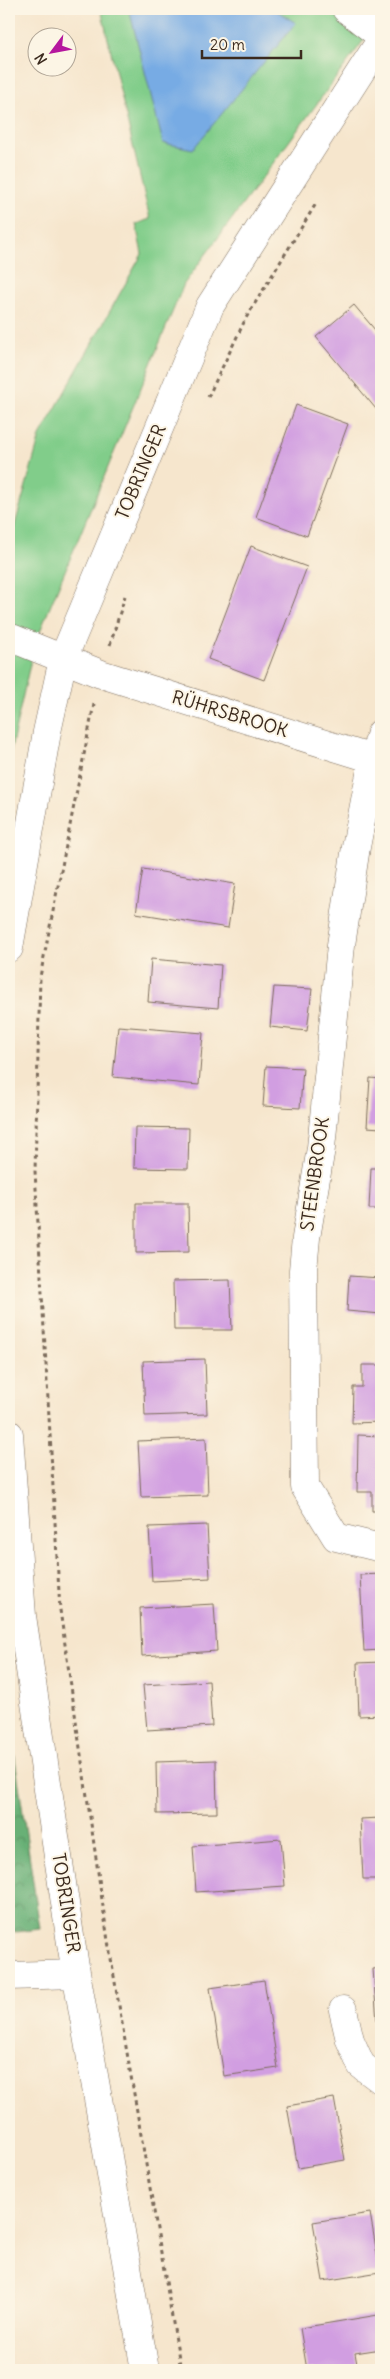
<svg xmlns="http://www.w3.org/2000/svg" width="390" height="2379" font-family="Delius,sans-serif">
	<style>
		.green { fill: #81cd8a; stroke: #5e7c54 }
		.forest { fill: url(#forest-crowns); stroke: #526d4a }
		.water { fill: #77abe4; stroke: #596a81 }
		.building { fill: #d19ee1 }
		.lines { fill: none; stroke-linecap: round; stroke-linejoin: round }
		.minor-casing { stroke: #7c6c5b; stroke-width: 29 }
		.path { stroke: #7c6c5b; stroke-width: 3; stroke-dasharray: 4 4; stroke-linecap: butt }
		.minor { stroke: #fff; stroke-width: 28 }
		.labels { text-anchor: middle; stroke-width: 4; stroke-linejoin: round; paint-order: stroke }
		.street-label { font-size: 18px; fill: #3b2a1e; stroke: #fcf5e5 }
	</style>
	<defs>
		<pattern id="forest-crowns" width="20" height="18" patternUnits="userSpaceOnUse" patternTransform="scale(1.25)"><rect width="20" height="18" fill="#68b076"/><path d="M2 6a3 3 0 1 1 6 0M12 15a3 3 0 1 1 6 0" fill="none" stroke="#578f60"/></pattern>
	</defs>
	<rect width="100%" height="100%" fill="#fcf5e5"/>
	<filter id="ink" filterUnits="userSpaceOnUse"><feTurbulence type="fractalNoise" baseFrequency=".02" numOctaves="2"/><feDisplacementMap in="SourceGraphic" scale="10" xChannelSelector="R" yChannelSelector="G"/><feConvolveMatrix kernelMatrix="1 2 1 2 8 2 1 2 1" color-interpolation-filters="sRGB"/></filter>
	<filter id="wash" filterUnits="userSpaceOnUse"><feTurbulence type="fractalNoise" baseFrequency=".0096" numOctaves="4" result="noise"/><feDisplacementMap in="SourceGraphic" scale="20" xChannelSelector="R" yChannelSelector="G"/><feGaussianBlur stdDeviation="1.12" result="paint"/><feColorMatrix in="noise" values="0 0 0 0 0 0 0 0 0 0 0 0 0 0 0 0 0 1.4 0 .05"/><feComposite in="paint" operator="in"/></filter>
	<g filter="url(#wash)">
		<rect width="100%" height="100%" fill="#f6e6cd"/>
		<path class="green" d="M101 9H346L372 29 184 284 38 636 9 626V546L40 436 142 254 136 224 150 219Z
			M9 647 32 655 9 758Z"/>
		<path class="forest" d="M9 1717 40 1929 9 1933Z"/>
		<path class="water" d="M129 9H274L296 23 193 149 163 143Z"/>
		<g id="blocks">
			<path class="building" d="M354 305 381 337V415L316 337Z
				M296 405 348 424 307 536 256 517Z
				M251 546 307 567 264 680 208 659Z
				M143 869 235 884 228 928 136 913Z
				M151 959 221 965 218 1008 148 1002Z
				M274 987 312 989 307 1031 270 1027Z
				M118 1026 203 1033 199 1085 113 1077Z
				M266 1066 303 1068 300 1108 263 1106Z
				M370 1078 381 1079V1128L367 1127Z
				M135 1127 189 1128 188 1169 134 1168Z
				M371 1168H381V1209H369Z
				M136 1203H188L189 1252 136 1253Z
				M349 1276 381 1278V1314L347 1311Z
				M230 1280 232 1330H174L173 1281Z
				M205 1359 207 1414 145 1416 143 1361Z
				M362 1365H381V1422L352 1423 353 1387H362Z
				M358 1435 381 1436V1511H372V1492H357Z
				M206 1438 208 1495 141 1497 138 1441Z
				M207 1525 210 1578 152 1581 149 1527Z
				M381 1574V1650L364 1651 360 1575Z
				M214 1604 217 1651 142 1656 140 1608Z
				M381 1662V1715L359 1716 357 1663Z
				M209 1681 212 1726 147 1730 143 1685Z
				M216 1760 217 1813 157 1814 156 1762Z
				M381 1818V1879H363L360 1819Z
				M281 1839 285 1886 196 1892 193 1846Z
				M381 1968V2022H377L373 1969Z
				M264 1980 278 2068 224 2076 210 1988Z
				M334 2098 345 2160 298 2168 287 2106Z
				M370 2213 380 2272 323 2281 313 2222Z
				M378 2315 381 2349 355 2353 358 2370H307L300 2328Z"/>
		</g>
	</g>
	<g filter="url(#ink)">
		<use href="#blocks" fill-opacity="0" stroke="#7c6c5b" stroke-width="1"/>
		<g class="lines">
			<defs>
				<path id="minor" d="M346 9 381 36
					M9 637 101 674 373 759 381 733
					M373 759 356 847 341 945 321 1148 306 1238 303 1270 305 1487 336 1537 381 1548
					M9 948 47 732 63 659 210 306 381 40
					M9 1434 22 1616 71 1943 145 2370
					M9 1976 76 1974
					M343 2010 350 2040 361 2065 381 2080"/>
			</defs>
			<use href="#minor" class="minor-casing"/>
			<path class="path" d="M208 397 246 318 317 202
				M110 645 125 596
				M94 704 40 977 35 1171 60 1610 108 1941 181 2370"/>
			<use href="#minor" class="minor"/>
		</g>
	</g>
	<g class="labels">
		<g class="street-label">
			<text transform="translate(141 472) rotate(-67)" y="6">TOBRINGER</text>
			<text transform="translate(230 714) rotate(17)" y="6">RÜHRSBROOK</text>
			<text transform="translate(315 1174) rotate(-82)" y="6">STEENBROOK</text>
			<text transform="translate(66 1903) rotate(81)" y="6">TOBRINGER</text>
		</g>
	</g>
	<rect width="390" height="2379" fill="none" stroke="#fcf5e5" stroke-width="30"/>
	<g transform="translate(52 52) rotate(238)"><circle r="24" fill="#fcf5e5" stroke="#afa495"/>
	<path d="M0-4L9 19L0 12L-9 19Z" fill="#b5179e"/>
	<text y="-8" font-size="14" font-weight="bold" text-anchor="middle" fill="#3b2a1e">N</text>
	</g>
	<path d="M202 50v8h99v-8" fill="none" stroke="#3b2a1e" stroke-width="2.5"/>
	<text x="210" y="50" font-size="15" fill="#3b2a1e" stroke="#fcf5e5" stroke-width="4" paint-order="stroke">20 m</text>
</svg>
